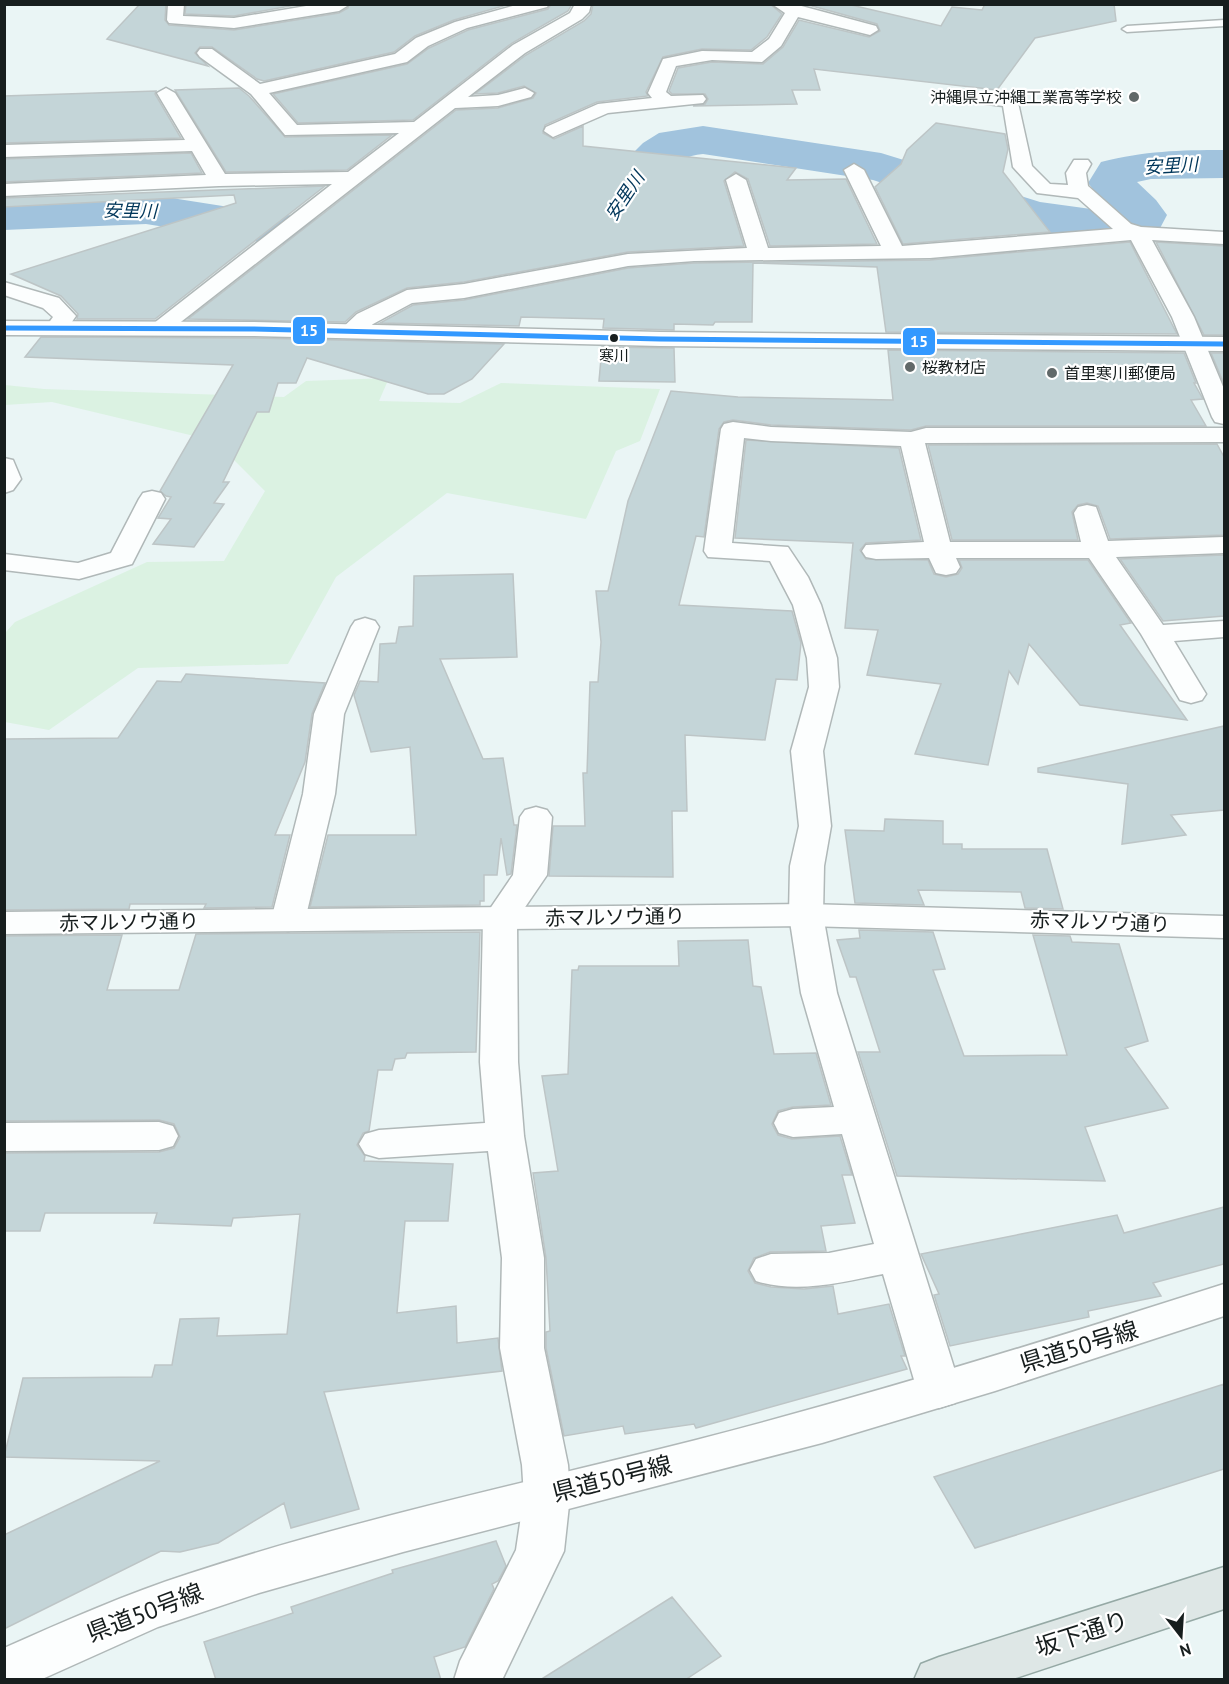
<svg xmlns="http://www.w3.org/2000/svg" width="1229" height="1684" font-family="'PT Sans','Noto Sans JP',sans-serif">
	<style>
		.green { fill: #dbf2e2 }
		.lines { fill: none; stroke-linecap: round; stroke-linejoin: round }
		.river { fill: #a1c3dd; fill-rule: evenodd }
		.building { fill: #c4d5d8; stroke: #bdc5c6; stroke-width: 1.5 }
		.service-casing { stroke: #b0b8b8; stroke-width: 3 }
		.minor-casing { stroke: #b0b8b8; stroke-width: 3 }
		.tertiary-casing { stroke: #b0b8b8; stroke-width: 3 }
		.secondary-casing { stroke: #b0b8b8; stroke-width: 3 }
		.primary-casing { stroke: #95a9a5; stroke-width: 3 }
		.service { fill: #fcfefe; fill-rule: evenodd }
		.minor { fill: #fcfefe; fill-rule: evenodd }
		.tertiary { fill: #fcfefe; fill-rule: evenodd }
		.secondary { fill: #fcfefe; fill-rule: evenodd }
		.primary { fill: #dee7e6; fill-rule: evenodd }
		.bus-1-casing { stroke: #fff; stroke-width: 8 }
		.bus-1 { stroke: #39f; stroke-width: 5 }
		.poi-dot { fill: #616969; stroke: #fff; stroke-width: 2 }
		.bus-dot { fill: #171e1e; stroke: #fff; stroke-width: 2 }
		.labels { text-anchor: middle; stroke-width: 4.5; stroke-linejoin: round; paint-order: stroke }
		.far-bus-label { font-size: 15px; fill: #171e1e; stroke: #fff }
		.far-poi-label { font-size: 16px; fill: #171e1e; stroke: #fff; text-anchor: start }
		.far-water-label { font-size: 18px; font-style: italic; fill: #00365a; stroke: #fff }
		.street-label { font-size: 20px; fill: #171e1e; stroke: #fff }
		.near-street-label { font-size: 24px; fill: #171e1e; stroke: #fff }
		.line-badge { stroke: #fff; stroke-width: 2 }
		.badge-label { font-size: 16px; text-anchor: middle; font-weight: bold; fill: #fff }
	</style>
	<rect width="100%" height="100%" fill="#eaf5f5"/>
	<path class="green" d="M389 378 379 401 460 403 501 383 660 389 640 441 616 451 586 519 447 493 336 577 288 664 138 668 49 730 5 722V633L15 622 147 562 224 561 265 491 215 441 52 402 5 405V385L44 389 284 397 306 381Z"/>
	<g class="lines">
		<path class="river" d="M703 126 881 153 1040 202 1091 209 1108 208 1088 183 1101 162C1146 151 1178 150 1224 150V178L1151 179 1137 182 1156 200 1167 215 1158 232 1140 236 1091 239 1064 236 1013 226 873 180 703 154C638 159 642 255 591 255 586 255 578 252 573 251L565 240 585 220 613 173 643 143 659 133Z
			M146 194 260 212 409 229 427 233 435 244 427 255 409 259 260 242 146 224 4 230V200Z"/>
	</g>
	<path class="building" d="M140 4H166L165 20 169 25 234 30 339 13 348 8 349 4H510L454 20 415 36 394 52 264 81 257 79 212 47H200L195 53 208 66 107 39Z
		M186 4H301L234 16 185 14Z
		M551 4H572L568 11 512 43 413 120 298 123 273 94 407 64 429 48 468 30 548 9Z
		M593 4H770L782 14 767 37 751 50 702 49 663 57 646 92 648 96 597 102 545 125 543 133 554 139 583 126V146L796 168 787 180 846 179 877 244 770 246 748 179 735 172 724 181 744 246 628 252 464 282 407 288 356 312 345 322 188 319 456 110 498 108 533 98 536 93 524 86 498 93 475 94 526 55 584 21 591 14Z
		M805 4H847L941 26 952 7 982 10 985 4H1114L1116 21 1035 38 997 90 814 69 820 90H792L797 104 693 106 705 104 708 99 705 94H672L669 91 678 68 712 62 763 64 783 47 799 20 869 37 880 31 877 24Z
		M239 88 249 96 285 137 392 135 347 170 226 172 175 90Z
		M156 91 155 94 181 138 4 143V96Z
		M936 123 1005 134 1008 149 1003 172 1050 232 903 244 875 187 901 164 907 150Z
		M191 153 202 173 4 182V159Z
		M325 186 155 319H77L78 314 61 296 11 274 236 203 234 195 4 207V198Z
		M1130 242 1177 334 886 332 877 267 753 263 752 322H715L713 325 674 324V330L603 328 604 319 521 317 519 326 380 323 413 305 464 300 628 268 694 263 930 260Z
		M1156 242 1224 246V335H1204Z
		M41 337 253 338 504 344 472 379 444 394H428L307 358 296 383H278L269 412H257L223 482H229L214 503 224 504 194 547 153 544 171 519 158 518 171 497 166 496 160 491 233 365 25 357Z
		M602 347 674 348 675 382 599 381Z
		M888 350 1184 353 1196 383H1194L1203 399 1191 400 1206 426H926L911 430 771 425 733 420 724 422 719 429 704 537 696 536 679 605 792 611 801 643 797 680 776 679 765 740 685 735 687 811H672L673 877 549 876 553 826H585L583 773H587L590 682H598L601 642 596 591H608L628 501 671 391 738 397 893 400Z
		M1211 353H1224V384Z
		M746 440 899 448 921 540 866 543 860 550 866 559 928 560 934 574 946 577 958 574 962 568 959 560H1088L1131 623 1120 625 1187 720 1080 705 1029 644 1018 684 1009 671 988 765 915 754 941 684 867 675 878 630 845 628 853 543 735 538Z
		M1217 444 1224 457V535L1110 539 1098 506 1087 503 1078 505 1072 512 1078 540H952L928 445Z
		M1224 555V616L1163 621 1120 559Z
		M513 574 517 657 440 659 483 759 503 758 514 825H517L511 874 507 875 501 838 497 875H484V901H480V905L310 907 328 835H416L410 747 371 752 354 695 360 681 378 682 380 644 396 643 399 627 413 626 414 576Z
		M186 674 325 683 312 714 305 762 275 835H290L272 907 204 908 206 904H130L129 909 4 910V739L118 738 157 681 181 682Z
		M1224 726V810L1171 815 1186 835 1122 844 1128 784 1038 772V768Z
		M885 819 943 821V844H962V849H1047L1063 909 1025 908 1021 892 918 890 924 905 855 903 845 830 884 831Z
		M859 930 933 932 945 969 933 970 964 1056 1067 1055 1033 935 1070 936 1072 942 1119 944 1148 1041 1125 1048 1168 1108 1085 1127 1105 1181 897 1176 858 1052H880L856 977H850L837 940 860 938Z
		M480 932 476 1052 407 1053 405 1058 395 1059 392 1070H378L369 1131 363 1133 357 1145 365 1156 364 1161 453 1164 448 1221H405L397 1313 456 1306 457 1343 498 1338 502 1371 324 1392 359 1509 291 1528 284 1503 218 1543 180 1552 161 1551 4 1629V1535L160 1461 4 1457 23 1378 152 1377 155 1365H172L180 1319 219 1318 217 1336 287 1334 300 1214 233 1218 231 1226 154 1223 157 1213H45L40 1231H4V1153L159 1152 174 1148 180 1137 174 1124 159 1120 4 1121V936L122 935 107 990H179L196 934Z
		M748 940 753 986 761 987 774 1054 816 1053 831 1105 793 1107 778 1111 772 1124 778 1135 792 1139 840 1136 852 1175H842L855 1223 821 1226 826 1251 770 1252 754 1258 748 1271 755 1283 771 1287 804 1289 833 1286 838 1314 889 1304 905 1356H901L907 1369 696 1428 694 1424 625 1434 623 1426 564 1436 546 1348V1332L550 1331 546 1258 533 1173 558 1171 542 1076 568 1074 572 970H578L579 966H679L678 941Z
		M1224 1207V1264L1153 1283 1161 1296 1088 1311 1089 1317 950 1346 934 1295 939 1294 921 1254 1117 1215 1124 1233Z
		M1224 1384V1469L975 1548 934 1477Z
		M496 1541 506 1566 498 1581 492 1584 494 1589 465 1647 434 1657 441 1680H216L204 1642 293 1613 291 1607 393 1573 392 1570Z
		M672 1597 721 1656 685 1680H540Z"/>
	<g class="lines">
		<defs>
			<path id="service" d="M1224 20V26L1127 32 1122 29 1127 26Z"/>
			<path id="minor" d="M168 4H184L183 16 234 18 318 4 347 6 339 11 234 28 169 23 167 20Z
				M520 4H549L547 7 467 28 428 46 407 62 269 93 297 125 414 122 513 45 570 13 575 4H591L589 12 582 19 525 53 468 97 498 95 525 88 534 93 531 97 498 106 455 108 168 332H152L149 327 332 184 219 186 4 196V184L206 175 192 151 4 157V145L185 140 157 93 166 88 175 93 225 174 348 172 399 133 285 135 251 94 200 57 197 53 200 49H212L260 84 395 54 416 38 455 22Z
				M772 4H794L876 26 878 30 870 35 798 17 781 46 762 62 712 60 676 66 666 92 671 96 703 95 706 99 703 103 608 113 553 137 544 131 546 127 598 104 652 98 648 93 663 59 702 51 752 52 769 39 785 13Z
				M978 93 1017 98 1032 166 1050 184 1068 185 1066 173 1074 160H1088L1091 164 1086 173 1088 186 1131 224 1141 227 1224 232V244L1152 240 1194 317 1224 389V424L1215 422 1212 417 1172 317 1131 240 930 258 694 261 628 266 464 298 412 303 373 324 358 336H342L339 331 357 314 407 290 464 284 628 254 747 248 726 180 736 174 746 180 768 248 881 246 844 170 854 164 864 170 902 246 1113 229 1078 198 1037 193 1013 167 1003 106 972 102 969 98Z
				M4 282 59 298 76 316 64 333H48L45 328 53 317 43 308 4 295Z
				M733 422 771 427 911 432 926 428H1224V442L925 443 950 542H1081L1074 513 1078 507 1087 505 1096 507 1108 541 1224 537V553L1116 557 1163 625 1224 621V637L1174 641 1206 694 1202 700 1191 703 1180 700 1141 634 1089 558H956L960 567 956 573 946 575 936 573 929 558 876 559 866 557 862 551 866 545 924 542 901 446 771 441 744 438 732 543 788 547 808 577 821 605 837 658 839 687 823 751 831 826 824 866 823 915 837 993 961 1390 955 1403 939 1408 923 1403 917 1390 883 1274C843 1282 797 1294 756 1281L750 1270 756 1259 771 1254 829 1253 874 1244 842 1134 793 1137 779 1133 774 1123 779 1113 793 1109 834 1107 801 993 789 915 790 866 799 826 791 751 809 687 807 658 793 605 770 561 708 557 704 551 721 429 724 424Z
				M152 491 161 493 165 499 132 564 79 579 4 570V554L78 563 111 553 139 499 143 493Z
				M365 618 375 621 379 627 344 714 335 794 305 920 300 928 288 931 276 928 271 920 303 794 314 714 351 627 355 621Z
				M536 807 547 810 552 817 547 875 517 919 518 1062 524 1136 544 1258V1348L568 1465 570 1496 564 1551 502 1680H454L460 1661 516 1550 524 1496 522 1465 500 1348 502 1258 488 1151 379 1158 365 1154 359 1144 365 1134 379 1130 485 1123 480 1062 483 919 513 875 520 817 525 810Z
				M159 1122 173 1126 178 1136 173 1146 159 1150 4 1151V1123Z"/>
			<path id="tertiary" d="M4 321 253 322 660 332 1224 337V351L660 346 253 336 4 335Z
				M4 458 13 460 21 479 13 490 4 493Z
				M806 904 1224 916V938L806 926 4 934V912Z"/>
			<path id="secondary" d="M1224 1284V1316L995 1391 822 1443 403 1552 259 1593 158 1627 40 1680H4V1648C65 1621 126 1594 188 1574 355 1519 526 1483 696 1440 874 1394 1049 1340 1224 1284Z"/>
			<path id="primary" d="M1224 1567V1609L1010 1680H914L921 1664 939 1657Z"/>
		</defs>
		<use href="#service" class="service-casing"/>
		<use href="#minor" class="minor-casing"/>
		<use href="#tertiary" class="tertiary-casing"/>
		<use href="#secondary" class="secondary-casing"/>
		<use href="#primary" class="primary-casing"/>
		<use href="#service" class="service"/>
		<use href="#minor" class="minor"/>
		<use href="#tertiary" class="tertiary"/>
		<use href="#secondary" class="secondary"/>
		<use href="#primary" class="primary"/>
		<defs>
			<path id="bus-1" d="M4 328 253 329 660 339 1224 344"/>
		</defs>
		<use href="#bus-1" class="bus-1-casing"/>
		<use href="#bus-1" class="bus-1"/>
	</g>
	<g class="poi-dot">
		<circle cx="1134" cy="97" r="6"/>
		<circle cx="910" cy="367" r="6"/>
		<circle cx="1052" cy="373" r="6"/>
	</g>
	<circle class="bus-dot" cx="614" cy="338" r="5"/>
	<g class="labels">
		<g class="far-bus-label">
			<text x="614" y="361">寒川</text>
		</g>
		<g class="far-poi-label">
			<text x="1122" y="103" text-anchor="end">沖縄県立沖縄工業高等学校</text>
			<text x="922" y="373">桜教材店</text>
			<text x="1064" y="379">首里寒川郵便局</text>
		</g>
		<g class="far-water-label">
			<text transform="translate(1171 166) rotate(-3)" y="6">安里川</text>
			<text transform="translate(625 196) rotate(-56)" y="6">安里川</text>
			<text transform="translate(130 211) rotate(1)" y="6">安里川</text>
		</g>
		<g class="street-label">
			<text transform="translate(615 917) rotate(-1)" y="7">赤マルソウ通り</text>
			<text transform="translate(129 922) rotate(-1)" y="7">赤マルソウ通り</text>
			<text transform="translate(1100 922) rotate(2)" y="7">赤マルソウ通り</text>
		</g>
		<g class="near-street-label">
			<text transform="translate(1079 1347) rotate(-17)" y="8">県道50号線</text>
			<text transform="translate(612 1479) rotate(-14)" y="8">県道50号線</text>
			<text transform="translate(145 1613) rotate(-21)" y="8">県道50号線</text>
			<text transform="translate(1082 1634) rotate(-18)" y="8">坂下通り</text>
		</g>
	</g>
	<g class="line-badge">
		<rect x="292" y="316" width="34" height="29" rx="6" fill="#39f"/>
		<rect x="902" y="327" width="34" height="29" rx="6" fill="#39f"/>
	</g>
	<g class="badge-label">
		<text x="309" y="336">15</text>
		<text x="919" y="347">15</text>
	</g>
	<rect width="1229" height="1684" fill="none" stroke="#171e1e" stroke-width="12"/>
	<g transform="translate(1181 1636) rotate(163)" stroke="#ffffff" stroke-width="4.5" paint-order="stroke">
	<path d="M0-4.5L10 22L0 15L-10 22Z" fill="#171e1e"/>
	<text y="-9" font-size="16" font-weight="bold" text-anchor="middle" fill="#171e1e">N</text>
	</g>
</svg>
